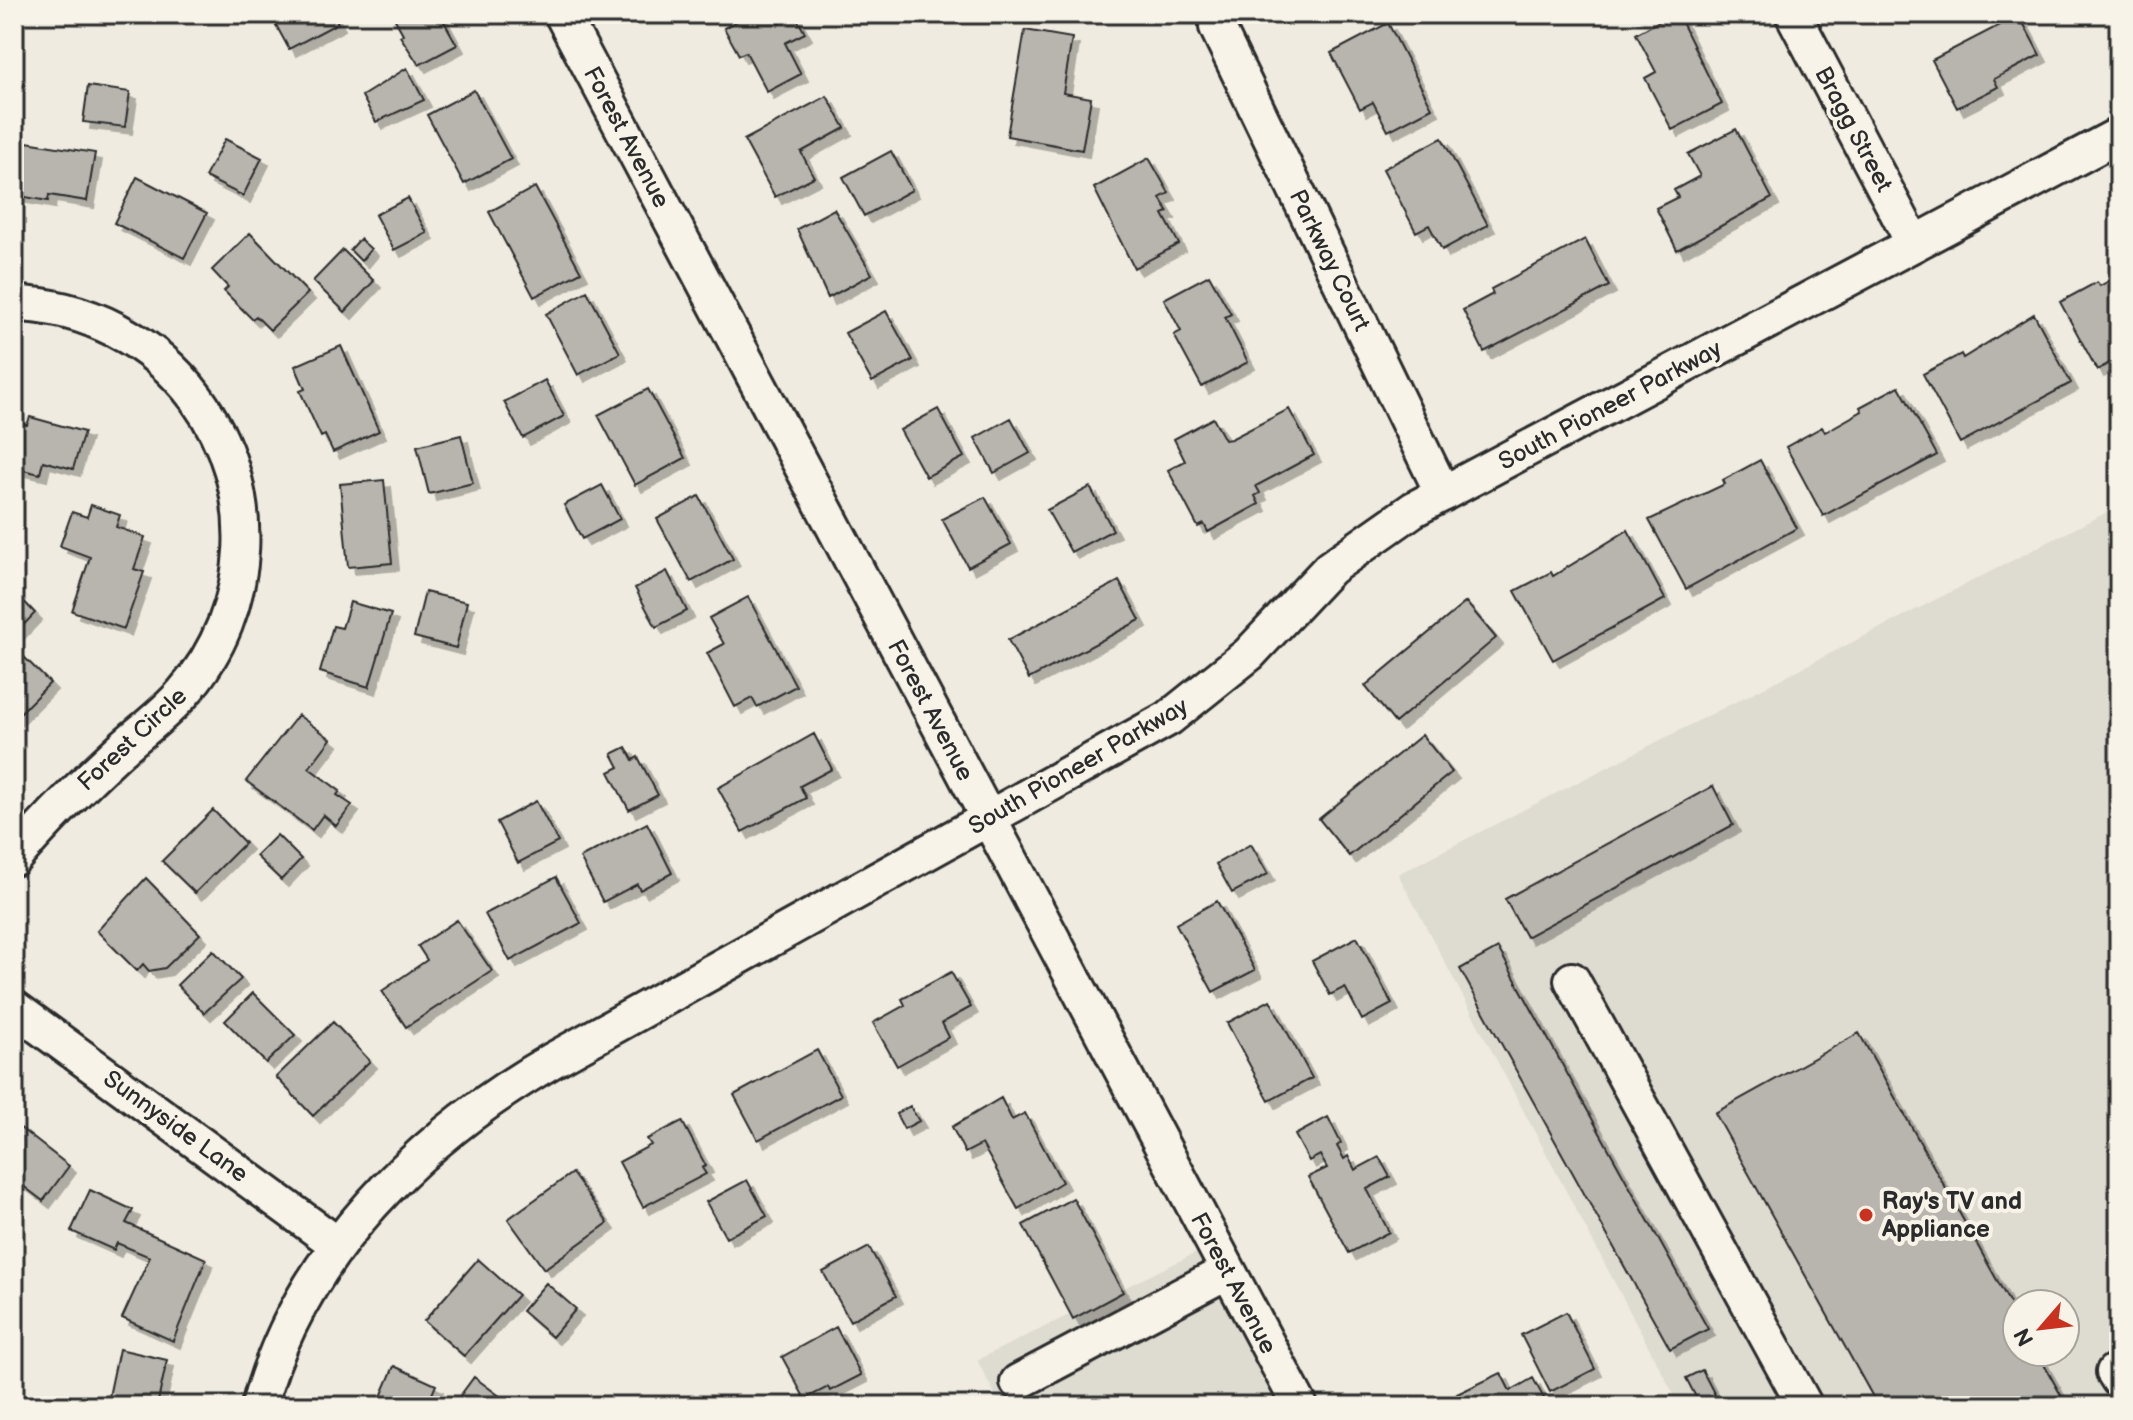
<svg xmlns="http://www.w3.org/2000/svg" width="2133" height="1420" font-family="'Balsamiq Sans',sans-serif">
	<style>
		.built { fill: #dedbd1; fill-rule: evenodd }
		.building { fill: #b8b5ae; stroke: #2b2b2b; stroke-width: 2; filter: url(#shadow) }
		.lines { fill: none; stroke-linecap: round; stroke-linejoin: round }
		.minor-casing { stroke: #2b2b2b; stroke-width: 40 }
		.minor { stroke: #f7f3e8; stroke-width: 34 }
		.poi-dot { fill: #c8321e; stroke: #f7f3e8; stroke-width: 3 }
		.labels { text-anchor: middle; stroke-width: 8; stroke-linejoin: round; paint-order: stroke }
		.street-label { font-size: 24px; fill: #2b2b2b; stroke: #f7f3e8 }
		.poi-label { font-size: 24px; font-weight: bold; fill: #2b2b2b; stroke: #f7f3e8; text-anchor: start }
	</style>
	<defs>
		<filter id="shadow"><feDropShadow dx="7" dy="7" stdDeviation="0" flood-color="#0004"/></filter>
	</defs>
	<rect width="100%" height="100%" fill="#efebe0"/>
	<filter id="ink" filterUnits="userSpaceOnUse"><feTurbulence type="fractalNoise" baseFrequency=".0125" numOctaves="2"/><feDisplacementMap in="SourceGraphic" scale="16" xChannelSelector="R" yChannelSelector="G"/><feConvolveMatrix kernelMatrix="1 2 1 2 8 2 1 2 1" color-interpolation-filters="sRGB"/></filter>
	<g filter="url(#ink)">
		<path class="built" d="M2119 506V1406H1680L1398 874ZM2017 1304H2065V1352H2017Z
			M1214 1244 1300 1406H1001L977 1360Z"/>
		<path class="building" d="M270 14H333L338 23 289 49Z
			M392 14H440L457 45 419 65 400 36 403 34Z
			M750 14H773L779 24 795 15 805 33 785 43 801 74 767 92 746 52 739 55 724 28Z
			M1672 14H1678L1722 104 1672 130 1645 78 1656 72 1636 34Z
			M2019 15 2040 55 1994 79 1998 87 1957 108 1932 60Z
			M1388 23 1432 108 1388 131 1373 102 1360 109 1331 53Z
			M1025 30 1072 38 1063 93 1091 98 1082 150 1007 136Z
			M407 68 424 100 376 122 362 96Z
			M88 86 130 92 125 127 83 122Z
			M474 90 511 159 464 184 427 115Z
			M827 96 845 128 801 152 814 177 775 197 744 140Z
			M1736 129 1772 198 1677 250 1656 208 1678 197 1674 190 1700 176 1688 154Z
			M1442 138 1488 225 1442 250 1429 225 1416 232 1383 169Z
			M225 139 262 158 243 196 205 177Z
			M14 140 95 153 87 201 49 195 48 201 14 195Z
			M891 151 912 190 864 216 843 177Z
			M1149 158 1169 193 1160 198 1168 212 1163 214 1179 244 1134 268 1094 188Z
			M137 177 207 213 184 258 114 223Z
			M535 187 581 272 534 297 489 212Z
			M408 198 427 233 394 250 375 215Z
			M834 209 872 274 828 298 797 229Z
			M250 233 308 293 270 330 256 316 252 319 224 291 228 287 212 270Z
			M360 239 371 249 361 261 350 250Z
			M1585 239 1609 286 1484 352 1463 310 1493 294 1491 289Z
			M343 250 374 281 345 312 313 281Z
			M1209 275 1231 314 1225 317 1248 362 1202 387 1174 335 1181 331 1164 299Z
			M2119 275V358L2097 370 2060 302 2097 282 2100 286Z
			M587 291 620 353 578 375 546 314Z
			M886 311 913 360 872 382 845 333Z
			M2034 314 2071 383 1960 443 1923 374 1961 354 1963 358Z
			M341 346 379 431 333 452 325 435 321 437 300 391 305 389 295 366Z
			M545 380 564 416 523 438 504 402Z
			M1899 386 1937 455 1823 516 1786 447 1822 427 1825 432 1862 411 1860 407Z
			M648 389 685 458 635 485 598 415Z
			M938 409 964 457 926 477 900 430Z
			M1289 409 1314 455 1256 486 1260 493 1255 496 1259 504 1208 532 1204 524 1198 527 1168 470 1185 461 1174 439 1213 418 1225 440 1231 439Z
			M30 417 84 432 73 469 43 461 40 474 14 468V422L27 425Z
			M1011 418 1030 453 994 473 975 438Z
			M461 435 473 483 429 494 417 446Z
			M1760 460 1797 528 1686 589 1649 520 1725 484 1723 480Z
			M384 480 392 563 348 567 340 484Z
			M602 485 620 519 582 539 564 505Z
			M1090 487 1113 530 1071 552 1047 510Z
			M699 496 733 559 691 582 657 519Z
			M985 497 1011 544 968 567 942 519Z
			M91 505 120 515 116 527 145 537 134 569 144 572 124 629 72 611 90 557 60 546 72 512 87 517Z
			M1628 530 1665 599 1553 660 1515 591 1551 572 1553 576Z
			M667 571 687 611 656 627 635 588Z
			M1119 581 1140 620 1029 679 1008 640Z
			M14 591 35 613 14 635Z
			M425 592 467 602 456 648 414 637Z
			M748 597 796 686 757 707 752 698 735 707 707 653 724 644 709 618Z
			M350 602 391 614 369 687 320 672 333 626 342 628Z
			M1466 602 1496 638 1395 723 1365 686Z
			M16 649 50 683 14 719V650Z
			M298 715 331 739 309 768 340 791 337 795 352 805 336 826 323 815 312 830 246 781Z
			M814 734 832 769 800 786 806 798 742 832 718 788Z
			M1422 735 1452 772 1349 856 1319 819Z
			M626 747 633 760 638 757 658 795 629 810 609 772 619 767 612 754Z
			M1713 786 1733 825 1526 937 1505 899Z
			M536 801 558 842 518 863 497 822Z
			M213 810 245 843 195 893 162 861Z
			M647 823 672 873 640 890 637 884 603 902 580 858Z
			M277 835 301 859 281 880 256 856Z
			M1251 844 1268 874 1232 893 1216 864Z
			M556 877 581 923 510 961 485 914Z
			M146 878 200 934 165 968 149 971 143 964 137 971 97 931Z
			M1217 901 1255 970 1213 992 1176 924Z
			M457 920 492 971 406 1027 382 991 427 960 418 946Z
			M1357 937 1392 1004 1362 1020 1345 987 1330 995 1312 961Z
			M1498 948 1708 1329 1670 1349 1460 969Z
			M213 950 241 979 204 1013 177 985Z
			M951 972 971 1007 942 1023 949 1037 897 1066 873 1023 905 1005 902 999Z
			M253 993 295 1035 266 1063 225 1021Z
			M1270 1000 1312 1078 1269 1101 1227 1023Z
			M333 1022 370 1061 313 1116 276 1077Z
			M1859 1033 2017 1316V1352H2037L2067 1406H1878L1715 1113Z
			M817 1050 841 1095 758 1140 734 1095Z
			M1001 1098 1012 1120 1025 1113 1062 1182 1018 1209 982 1144 965 1153 952 1127Z
			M910 1106 919 1121 904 1129 896 1114Z
			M1328 1117 1341 1143 1337 1146 1344 1159 1348 1156 1355 1170 1379 1157 1390 1177 1367 1189 1389 1232 1349 1253 1308 1177 1327 1168 1320 1155 1309 1161 1295 1135Z
			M682 1121 706 1166 702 1168 706 1174 643 1207 619 1162 651 1145 647 1139Z
			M14 1123 69 1166 43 1201 14 1179Z
			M572 1173 608 1223 544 1269 508 1219Z
			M747 1180 767 1216 726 1238 706 1202Z
			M90 1190 133 1210 126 1223 206 1259 173 1341 122 1318 150 1257 117 1243 114 1250 71 1231Z
			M1073 1198 1123 1292 1073 1319 1023 1225Z
			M869 1247 896 1296 850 1321 823 1272Z
			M478 1259 518 1295 464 1356 424 1321Z
			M546 1283 576 1309 552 1337 522 1311Z
			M1566 1312 1595 1369 1550 1392 1521 1335Z
			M836 1327 861 1375 830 1391 828 1387 805 1399 782 1357Z
			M119 1349 167 1360 157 1406H107Z
			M394 1366 436 1385 427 1406H377Z
			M1702 1370 1715 1395 1699 1403 1686 1378Z
			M1501 1373 1510 1391 1533 1378 1546 1402 1539 1406H1463L1457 1394Z
			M474 1377 509 1403 507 1406 454 1404Z"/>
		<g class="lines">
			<defs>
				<path id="minor" d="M562 14 1300 1406
					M1793 14 1914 244
					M1217 27 1443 494
					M14 304C85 305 154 341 196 398 261 487 256 610 183 693 164 715 141 731 120 750 83 784 47 820 14 858
					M1572 980 1805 1406
					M14 1008 338 1245
					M2114 1372 2119 1380
					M1018 1382 1228 1271
					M259 1406C300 1253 420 1137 553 1060L1169 718 1249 654 1330 568 1414 509 2119 135"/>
			</defs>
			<use href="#minor" class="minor-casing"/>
			<use href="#minor" class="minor"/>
		</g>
	</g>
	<circle class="poi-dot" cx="1866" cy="1215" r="8"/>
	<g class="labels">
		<g class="street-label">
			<text transform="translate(1854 129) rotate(62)" y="8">Bragg Street</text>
			<text transform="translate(627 137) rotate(62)" y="8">Forest Avenue</text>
			<text transform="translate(1330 260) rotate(64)" y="8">Parkway Court</text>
			<text transform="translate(1610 405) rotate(-28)" y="8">South Pioneer Parkway</text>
			<text transform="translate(931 710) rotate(62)" y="8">Forest Avenue</text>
			<text transform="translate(132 739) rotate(-43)" y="8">Forest Circle</text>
			<text transform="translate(1078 766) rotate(-30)" y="8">South Pioneer Parkway</text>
			<text transform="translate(176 1126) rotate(36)" y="8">Sunnyside Lane</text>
			<text transform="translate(1234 1283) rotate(62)" y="8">Forest Avenue</text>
		</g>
		<g class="poi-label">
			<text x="1882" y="1209">Ray's TV and<tspan x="1882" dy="28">Appliance</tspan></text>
		</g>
	</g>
	<rect width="2133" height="1420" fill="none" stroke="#f7f3e8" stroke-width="48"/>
	<rect x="24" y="24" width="2085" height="1372" fill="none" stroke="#2b2b2b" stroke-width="3" filter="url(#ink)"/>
	<g transform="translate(2041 1328) rotate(242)"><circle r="38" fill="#f7f3e8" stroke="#a5a39c" stroke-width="2"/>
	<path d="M0-6L14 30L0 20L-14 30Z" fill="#c8321e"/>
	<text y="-12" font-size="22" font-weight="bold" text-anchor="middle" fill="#2b2b2b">N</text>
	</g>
</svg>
